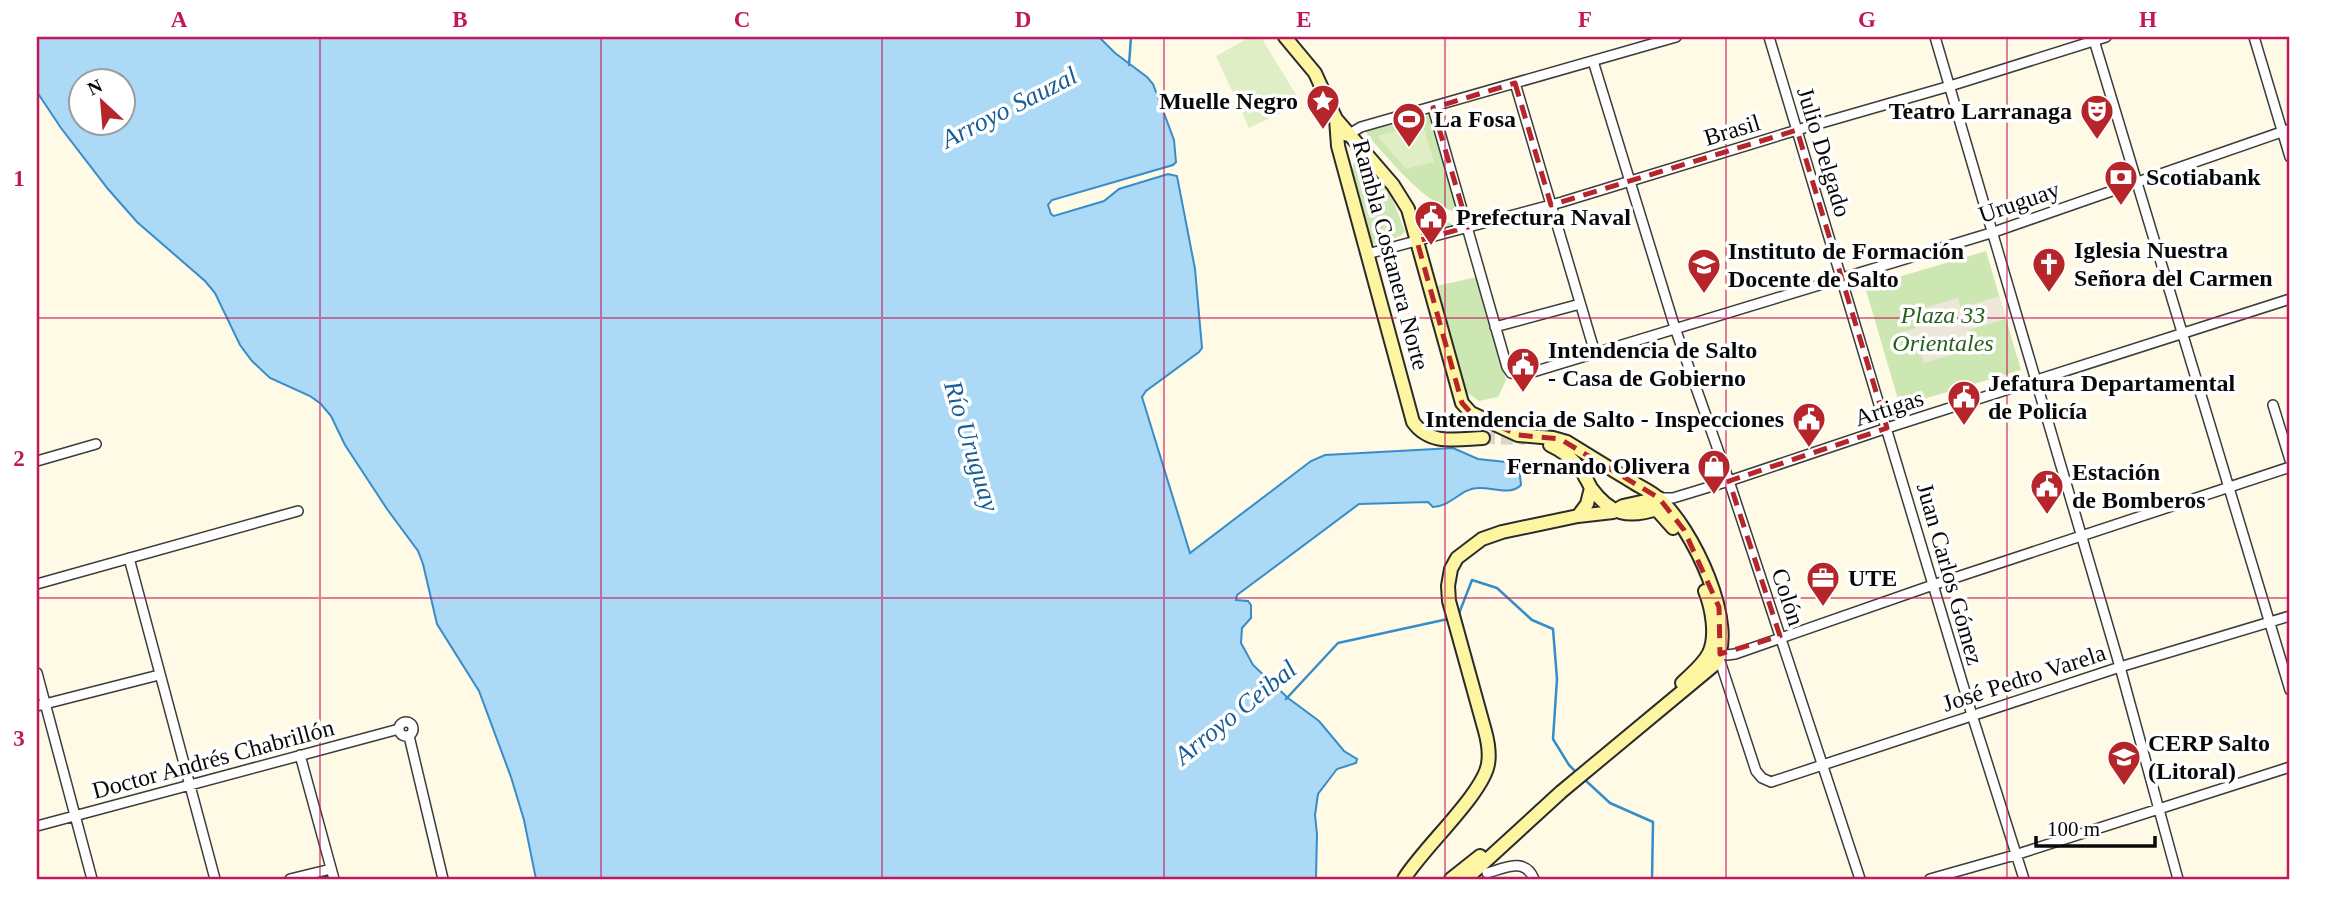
<svg xmlns="http://www.w3.org/2000/svg" width="2327" height="916" font-family="'Times New Roman',serif">
	<style>
		.green { fill: #cde7b2 }
		.pitch { fill: #dfeec4 }
		.plaza { fill: #ece7d8 }
		.water { fill: #acd9f5; stroke: #358dca; stroke-width: 2; fill-rule: evenodd }
		.lines { fill: none; stroke-linecap: round; stroke-linejoin: round }
		.stream { stroke: #358dca; stroke-width: 2.5 }
		.secondary-tunnel { stroke: #dad6c5; stroke-width: 12; stroke-dasharray: 12 6; stroke-linecap: butt }
		.street-casing { stroke: #3c3c3c; stroke-width: 12 }
		.secondary-casing { stroke: #2b2b2b; stroke-width: 16 }
		.street { stroke: #fff; stroke-width: 9 }
		.secondary { stroke: #fef5a2; stroke-width: 12 }
		.marked { fill: none; stroke: #b6252a; stroke-width: 5; stroke-dasharray: 14 9; stroke-linejoin: round }
		.grid { fill: none; stroke: #c2185b; stroke-width: 2; stroke-opacity: 0.55 }
		.labels { text-anchor: middle; stroke-width: 7; stroke-linejoin: round; paint-order: stroke }
		.poi-label { font-size: 24px; font-weight: bold; fill: #090909; stroke: #fff; text-anchor: start }
		.street-label { font-size: 24px; fill: #090909; stroke: #fff }
		.park-label { font-size: 24px; font-style: italic; fill: #295f1c; stroke: #fff }
		.water-label { font-size: 26px; font-style: italic; fill: #175d97; stroke: #fff }
		.neatline { fill: none; stroke: #c2185b; stroke-width: 2.5 }
		.grid-label { font-size: 23px; text-anchor: middle; font-weight: bold; fill: #c2185b }
	</style>
	<rect width="100%" height="100%" fill="#fffae6"/>
	<path class="green" d="M1430 113 1461 214C1425 205 1393 163 1368 136L1365 130Z
		M1355 160H1361C1387 183 1394 200 1405 232L1400 236 1376 245 1372 242 1352 169Z
		M1429 206 1441 218 1453 225 1421 235 1416 215Z
		M1986 251 2021 370 1900 406 1865 287Z
		M1477 277 1506 380 1498 397 1479 401 1465 391 1436 286Z"/>
	<path class="pitch" d="M1250 37H1261L1301 103 1249 128 1216 56Z
		M1423 125 1434 162 1406 169 1377 136Z"/>
	<path class="plaza" d="M1999 296 2006 319 1968 330 1973 348 1924 363 1919 348 1906 352 1900 333 1916 328 1911 312 1958 298 1961 308Z"/>
	<path class="water" d="M37 37H1099L1115 53 1147 77 1153 84 1174 140 1176 162 1173 165 1052 200 1048 205 1051 214 1054 216 1104 201 1119 189 1168 174 1177 176 1195 269 1202 348 1199 352 1146 391 1142 397 1190 553 1311 461 1325 455 1453 448 1478 459 1515 463 1519 467 1521 485C1511 496 1492 487 1478 488 1461 488 1451 507 1433 507L1428 502 1359 504 1237 595 1236 600 1248 601 1251 605V618L1242 628 1241 643 1253 665 1288 698 1319 721 1344 751 1357 759 1356 763 1337 769 1318 794 1315 815 1317 834 1316 879H536L524 820 511 777 479 691 437 624 423 564 418 551 387 509 345 445 331 416 321 404 310 396 270 378 252 361 240 345 215 293 205 281 137 222 108 189 61 128 37 92ZM80 80H122V122H80Z"/>
	<g class="lines">
		<path class="stream" d="M1129 65 1131 37
			M1458 616 1472 580 1497 588 1532 620 1553 629 1557 679 1553 739 1569 765 1576 772
			M1286 699 1338 643 1448 619
			M1584 779 1610 803 1653 822 1652 879"/>
		<path class="secondary-tunnel" d="M1483 438 1525 439"/>
		<defs>
			<path id="street" d="M1769 37 1972 715 2024 879
				M1935 37 2120 667 2178 879
				M2093 37 2290 690
				M2254 37 2290 157
				M1593 61 1675 328 1729 481 1860 879
				M1515 83 1595 353
				M1433 108 1507 367 1511 373 1523 375 1994 232 2290 129
				M1346 136 1361 127 1676 37
				M1367 254 1562 202 1797 130 1950 86 2106 37
				M1495 327 1580 304
				M2273 405 2290 460
				M37 461 96 444
				M1659 498H1673L1729 481 1887 428 2290 299
				M129 558 215 879
				M37 584 298 511
				M1715 651 1727 655 1735 654 1933 585 2290 467
				M1719 658 1756 771 1762 778 1771 782 2120 667 2290 616
				M37 673 92 879
				M37 706 159 675
				M399 729a7 7 0 1 1 14 0a7 7 0 1 1-14 0Z
				M409 736 443 879
				M300 755 334 879
				M37 826 399 729
				M1487 873C1505 868 1525 857 1534 879
				M290 879 331 869
				M1930 879 2015 855 2290 767"/>
			<path id="secondary" d="M1285 37 1315 73 1336 119 1338 146 1413 422C1430 446 1458 439 1483 438
				M1336 119 1393 185 1408 209 1462 403 1471 413 1518 435 1553 438 1567 442C1588 455 1609 468 1631 481 1640 487 1650 491 1658 498 1691 524 1741 628 1714 665L1561 792 1466 879
				M1550 445C1571 455 1581 467 1591 488L1587 504 1578 516
				M1591 488C1611 515 1628 519 1660 508
				M1649 501 1673 528
				M1682 683C1691 674 1703 665 1709 653 1717 636 1712 608 1705 591
				M1404 879C1422 849 1483 794 1488 764 1490 753 1488 742 1485 731L1449 601 1448 586 1451 569 1457 558 1482 539 1502 532 1578 516 1613 512 1623 506 1659 498
				M1451 879 1480 856"/>
		</defs>
		<use href="#street" class="street-casing"/>
		<use href="#secondary" class="secondary-casing"/>
		<use href="#street" class="street"/>
		<use href="#secondary" class="secondary"/>
	</g>
	<path class="marked" d="M1515 83 1551 205 1797 130 1887 428 1729 481 1780 636 1720 654 1719 607 1684 530 1659 498 1560 439 1518 435 1471 413 1462 403 1417 241 1468 227 1433 108Z"/>
	<path class="grid" d="M320 37V879M601 37V879M882 37V879M1164 37V879M1445 37V879M1726 37V879M2007 37V879M37 318H2290M37 598H2290"/>
	<defs>
		<symbol id="sight-pin" viewBox="-11 -11 22 30"><path d="M0 17L-7.5 6A9.5 9.5 0 1 1 7.5 6Z" fill="#b6252a" stroke="#fff"/><path d="M0-6L1.8-2.2L6-1.7L2.9 1.2L3.7 5.4L0 3.3L-3.7 5.4L-2.9 1.2L-6-1.7L-1.8-2.2Z" fill="#fff"/></symbol>
		<symbol id="theatre-pin" viewBox="-11 -11 22 30"><path d="M0 17L-7.5 6A9.5 9.5 0 1 1 7.5 6Z" fill="#b6252a" stroke="#fff"/><path d="M-5-5.5Q0-4 5-5.5V0Q5 5 0 6Q-5 5-5 0ZM-3.3-2.5H-1v1.5H-3.3ZM1-2.5H3.3v1.5H1ZM-2.8 1Q0 5.5 2.8 1Z" fill="#fff"/></symbol>
		<symbol id="stadium-pin" viewBox="-11 -11 22 30"><path d="M0 17L-7.5 6A9.5 9.5 0 1 1 7.5 6Z" fill="#b6252a" stroke="#fff"/><path d="M0-5a6.5 5 0 1 0 0 10a6.5 5 0 1 0 0-10ZM-3.5-1.8h7v3.6h-7Z" fill="#fff"/></symbol>
		<symbol id="bank-pin" viewBox="-11 -11 22 30"><path d="M0 17L-7.5 6A9.5 9.5 0 1 1 7.5 6Z" fill="#b6252a" stroke="#fff"/><path d="M-6-4H6V4H-6ZM0-2.3a2.3 2.3 0 1 0 0 4.6a2.3 2.3 0 1 0 0-4.6Z" fill="#fff"/></symbol>
		<symbol id="civic-pin" viewBox="-11 -11 22 30"><path d="M0 17L-7.5 6A9.5 9.5 0 1 1 7.5 6Z" fill="#b6252a" stroke="#fff"/><path d="M-.6-6.5H3V-4.5H.6V-3L4-1V1h2V6H-6V1h2V-1L-.6-3ZM-1.2 2.5V6h2.4V2.5Z" fill="#fff"/></symbol>
		<symbol id="church-pin" viewBox="-11 -11 22 30"><path d="M0 17L-7.5 6A9.5 9.5 0 1 1 7.5 6Z" fill="#b6252a" stroke="#fff"/><path d="M-1.2-6h2.4v3.5h3.3v2.4h-3.3V6h-2.4V-.1h-3.3v-2.4h3.3Z" fill="#fff"/></symbol>
		<symbol id="university-pin" viewBox="-11 -11 22 30"><path d="M0 17L-7.5 6A9.5 9.5 0 1 1 7.5 6Z" fill="#b6252a" stroke="#fff"/><path d="M0-5L7-2L0 1L-7-2ZM-4 1L0 2.5L4 1V4Q0 6-4 4Z" fill="#fff"/></symbol>
		<symbol id="shop-pin" viewBox="-11 -11 22 30"><path d="M0 17L-7.5 6A9.5 9.5 0 1 1 7.5 6Z" fill="#b6252a" stroke="#fff"/><path d="M-5-2.5h2.3a2.7 3.5 0 0 1 5.4 0H5L5.5 6h-11ZM-1.5-2.5h3a1.5 2.3 0 0 0-3 0Z" fill="#fff"/></symbol>
		<symbol id="office-pin" viewBox="-11 -11 22 30"><path d="M0 17L-7.5 6A9.5 9.5 0 1 1 7.5 6Z" fill="#b6252a" stroke="#fff"/><path d="M-6-3h4V-5.5h4V-3h4V5H-6ZM-1-4.5V-3h2v-1.5ZM-6 0V1H6V0Z" fill="#fff"/></symbol>
	</defs>
	<g fill-rule="evenodd">
		<use href="#sight-pin" x="1304" y="82" width="38" height="52"/>
		<use href="#theatre-pin" x="2078" y="92" width="38" height="52"/>
		<use href="#stadium-pin" x="1390" y="100" width="38" height="52"/>
		<use href="#bank-pin" x="2102" y="158" width="38" height="52"/>
		<use href="#civic-pin" x="1412" y="198" width="38" height="52"/>
		<use href="#church-pin" x="2030" y="245" width="38" height="52"/>
		<use href="#university-pin" x="1685" y="246" width="38" height="52"/>
		<use href="#civic-pin" x="1504" y="345" width="38" height="52"/>
		<use href="#civic-pin" x="1945" y="378" width="38" height="52"/>
		<use href="#civic-pin" x="1790" y="400" width="38" height="52"/>
		<use href="#shop-pin" x="1695" y="447" width="38" height="52"/>
		<use href="#civic-pin" x="2028" y="467" width="38" height="52"/>
		<use href="#office-pin" x="1804" y="559" width="38" height="52"/>
		<use href="#university-pin" x="2105" y="738" width="38" height="52"/>
	</g>
	<g class="labels">
		<g class="poi-label">
			<text x="1298" y="109" text-anchor="end">Muelle Negro</text>
			<text x="2072" y="119" text-anchor="end">Teatro Larranaga</text>
			<text x="1434" y="127">La Fosa</text>
			<text x="2146" y="185">Scotiabank</text>
			<text x="1456" y="225">Prefectura Naval</text>
			<text x="2074" y="258">Iglesia Nuestra<tspan x="2074" dy="28">Señora del Carmen</tspan></text>
			<text x="1728" y="259">Instituto de Formación<tspan x="1728" dy="28">Docente de Salto</tspan></text>
			<text x="1548" y="358">Intendencia de Salto<tspan x="1548" dy="28">- Casa de Gobierno</tspan></text>
			<text x="1988" y="391">Jefatura Departamental<tspan x="1988" dy="28">de Policía</tspan></text>
			<text x="1784" y="427" text-anchor="end">Intendencia de Salto - Inspecciones</text>
			<text x="1690" y="474" text-anchor="end">Fernando Olivera</text>
			<text x="2072" y="480">Estación<tspan x="2072" dy="28">de Bomberos</tspan></text>
			<text x="1848" y="586">UTE</text>
			<text x="2148" y="751">CERP Salto<tspan x="2148" dy="28">(Litoral)</tspan></text>
		</g>
		<g class="street-label">
			<text transform="translate(1732 130) rotate(-17)" y="8">Brasil</text>
			<text transform="translate(1824 152) rotate(73)" y="8">Julio Delgado</text>
			<text transform="translate(2019 202) rotate(-19)" y="8">Uruguay</text>
			<text transform="translate(1391 255) rotate(75)" y="8">Rambla Costanera Norte</text>
			<text transform="translate(1889 408) rotate(-18)" y="8">Artigas</text>
			<text transform="translate(1950 574) rotate(74)" y="8">Juan Carlos Gómez</text>
			<text transform="translate(1788 597) rotate(72)" y="8">Colón</text>
			<text transform="translate(2024 678) rotate(-18)" y="8">José Pedro Varela</text>
			<text transform="translate(213 759) rotate(-15)" y="8">Doctor Andrés Chabrillón</text>
		</g>
		<g class="park-label">
			<text x="1943" y="323">Plaza 33<tspan x="1943" dy="28">Orientales</tspan></text>
		</g>
		<g class="water-label">
			<text transform="translate(1009 107) rotate(-27)" y="9">Arroyo Sauzal</text>
			<text transform="translate(972 446) rotate(73)" y="9">Río Uruguay</text>
			<text transform="translate(1235 712) rotate(-39)" y="9">Arroyo Ceibal</text>
		</g>
	</g>
	<rect width="2327" height="916" fill="none" stroke="#ffffff" stroke-width="77"/>
	<g transform="translate(102 102) rotate(334)"><circle r="33" fill="#ffffff" stroke="#9d9d9d" stroke-width="2"/>
	<path d="M0-5L12 26L0 18L-12 26Z" fill="#b6252a"/>
	<text y="-10" font-size="19" font-weight="bold" text-anchor="middle" fill="#090909">N</text>
	</g>
	<path d="M2036 836v10h119v-10" fill="none" stroke="#090909" stroke-width="3.5"/>
	<text x="2047" y="836" font-size="21" fill="#090909" stroke="#ffffff" stroke-width="5" paint-order="stroke">100 m</text>
	<rect x="38" y="38" width="2250" height="840" class="neatline"/>
	<g class="grid-label">
		<text x="179" y="27">A</text>
		<text x="460" y="27">B</text>
		<text x="742" y="27">C</text>
		<text x="1023" y="27">D</text>
		<text x="1304" y="27">E</text>
		<text x="1585" y="27">F</text>
		<text x="1867" y="27">G</text>
		<text x="2148" y="27">H</text>
		<text x="19" y="186">1</text>
		<text x="19" y="466">2</text>
		<text x="19" y="746">3</text>
	</g>
</svg>
